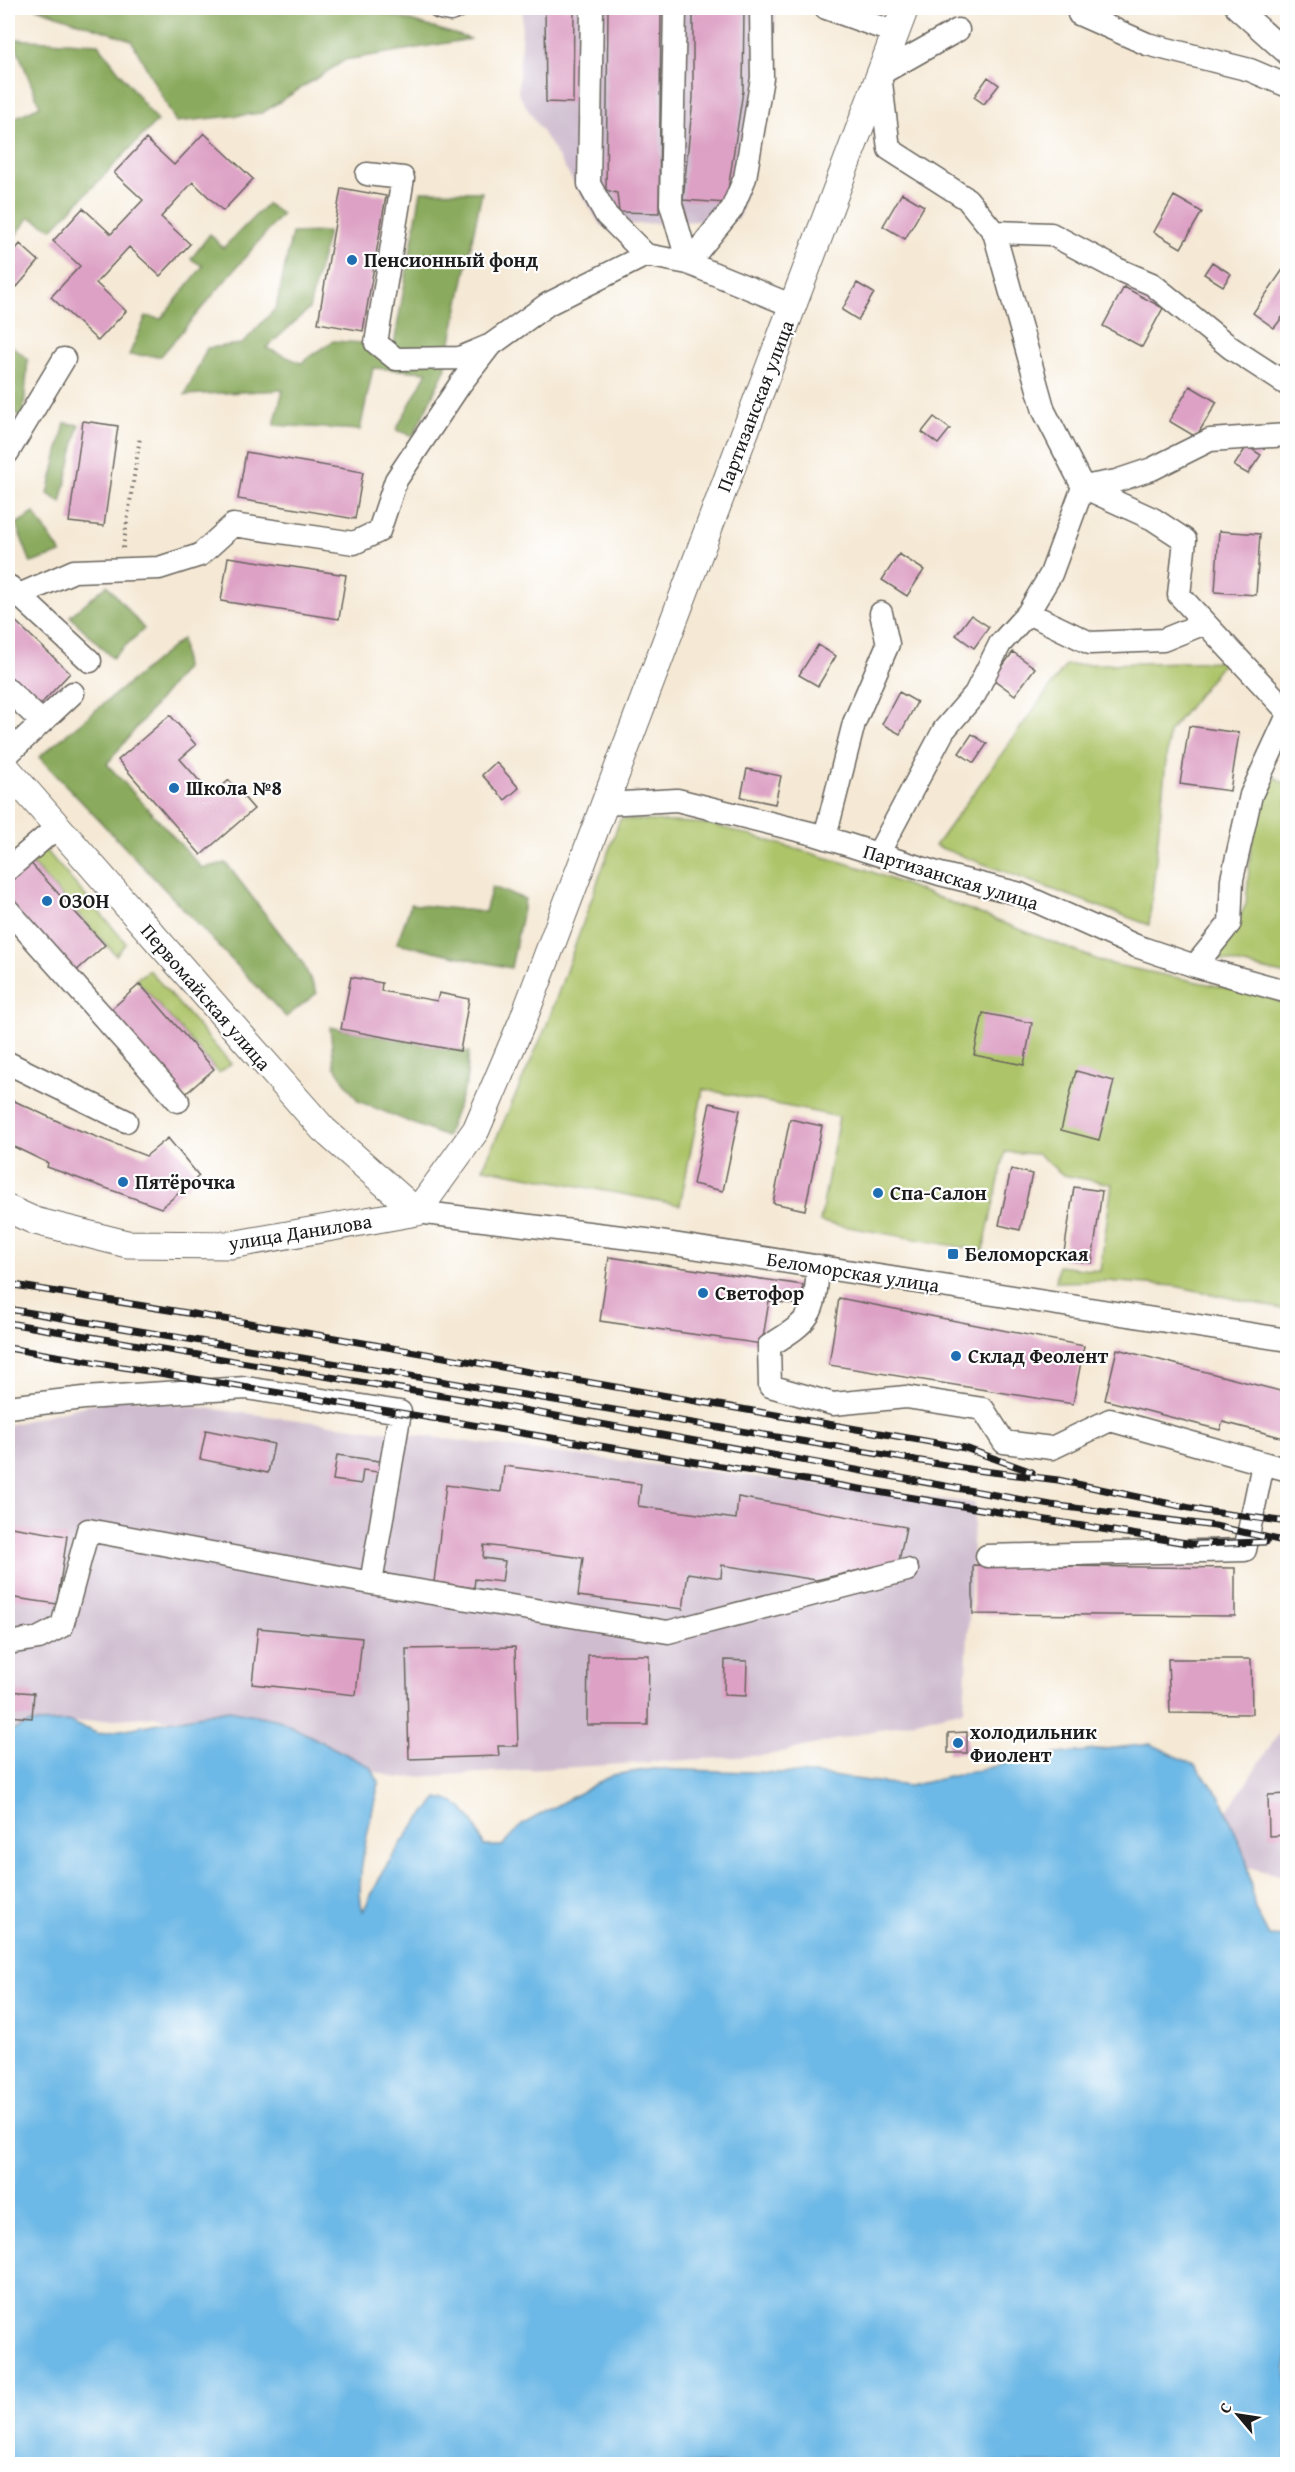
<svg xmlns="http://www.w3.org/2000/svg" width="1295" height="2472" font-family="'Gentium Book Plus',serif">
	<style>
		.industrial { fill: #cfbdcf }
		.green { fill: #adc469; stroke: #647042; stroke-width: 1.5 }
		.forest { fill: #8aaa5d; stroke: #53633c; stroke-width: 1.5 }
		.water { fill: #6cb8e6; stroke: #446a81; stroke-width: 1.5 }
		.building { fill: #dda1c5 }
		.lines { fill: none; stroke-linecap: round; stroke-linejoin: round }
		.minor-casing { stroke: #68645d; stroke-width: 25 }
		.major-casing { stroke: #68645d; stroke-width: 29 }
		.path { stroke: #68645d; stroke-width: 4; stroke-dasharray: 1.5 4.5; stroke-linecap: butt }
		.minor { stroke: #fff; stroke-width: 22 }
		.major { stroke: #fff; stroke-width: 27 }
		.rail-casing { stroke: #1c1c1c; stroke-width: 7 }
		.rail { stroke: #fff; stroke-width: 4.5; stroke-dasharray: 14; stroke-linecap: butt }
		.poi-dot { fill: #1f6fb2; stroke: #fff; stroke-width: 2 }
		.labels { text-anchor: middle; stroke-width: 4.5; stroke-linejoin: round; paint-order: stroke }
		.poi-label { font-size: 20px; font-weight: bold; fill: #1c1c1c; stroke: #fff; text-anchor: start }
		.street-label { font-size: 20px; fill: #1c1c1c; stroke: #fff }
	</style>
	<rect width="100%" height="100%" fill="#fff"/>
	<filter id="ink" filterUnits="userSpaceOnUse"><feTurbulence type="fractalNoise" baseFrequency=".0167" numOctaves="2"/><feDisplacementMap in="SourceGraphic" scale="12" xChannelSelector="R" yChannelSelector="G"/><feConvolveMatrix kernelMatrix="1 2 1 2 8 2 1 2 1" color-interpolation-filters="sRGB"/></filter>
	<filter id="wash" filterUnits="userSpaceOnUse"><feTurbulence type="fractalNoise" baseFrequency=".008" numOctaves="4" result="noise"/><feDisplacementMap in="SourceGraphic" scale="24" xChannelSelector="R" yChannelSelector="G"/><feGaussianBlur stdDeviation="1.35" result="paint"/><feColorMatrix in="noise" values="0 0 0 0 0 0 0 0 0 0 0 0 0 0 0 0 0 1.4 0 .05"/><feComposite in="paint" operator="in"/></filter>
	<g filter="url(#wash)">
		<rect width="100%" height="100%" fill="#f5e9d5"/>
		<path class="industrial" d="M523 8H775L777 63 739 219 601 226 518 93Z
			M120 1397 546 1452 975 1503 964 1710 769 1755 399 1778 154 1716 8 1728V1425Z
			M1287 1721V1877L1198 1855Z"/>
		<path class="green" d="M1225 661 1169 732 1149 925 935 846 1066 665Z
			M1273 776 1287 785V975L1218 959 1246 904 1252 835Z
			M620 819 710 824 862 868 1106 963 1261 995 1287 1004V1310L1175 1286 1105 1281 1056 1282 1058 1266 1100 1271 1112 1184 1063 1175 1038 1154 1005 1152 983 1251 820 1222 839 1117 703 1089 680 1205 483 1168 546 1027Z
			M44 848 126 943 116 955 26 857Z
			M149 970 231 1064 219 1073 136 979Z"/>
		<path class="forest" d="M36 8H367L471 39 345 60 262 113 176 122 131 40Z
			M13 39 98 44 157 121 52 229 30 217 8 245V121L40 106Z
			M421 191 482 192 445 370 413 436 396 430 427 372 373 368 360 430 274 425 283 390 185 395 207 348 242 344 276 308 292 233 328 232 309 309 266 348 301 363 333 341 394 345Z
			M267 204 282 214 161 356 129 355 146 316 161 319 203 266 191 259 210 234 223 248Z
			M8 343 28 359 23 420 8 405Z
			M65 423 79 425 61 503 48 494Z
			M34 513 61 553 31 563 16 524Z
			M107 585 144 629 112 658 70 616Z
			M182 639 185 668 107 764 202 868 226 863 302 962 317 993 286 1017 39 757Z
			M492 887 525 899 511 968 397 943 411 904 485 912Z
			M330 1027 469 1052 466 1084 446 1137 358 1101 334 1066Z"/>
		<path class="water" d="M229 1710 279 1720 371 1767 379 1783C372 1814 353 1882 363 1911L385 1868 411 1829 438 1798C466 1802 475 1822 484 1846H502L523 1824 612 1775 653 1769 815 1774 909 1786 1039 1756 1151 1744 1195 1765 1221 1797 1246 1859 1255 1909 1269 1936 1287 1937V2464H8V1732L31 1723 70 1722 99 1734Z"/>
		<g id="blocks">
			<path class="building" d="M545 8H574L573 103 546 102Z
				M608 8H661L659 213 619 212 617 193 606 190Z
				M693 8H744L743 91 726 203 683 200 693 98Z
				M988 77 999 85 984 104 974 97Z
				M204 133 253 179 223 211 193 182 161 217 190 244 160 276 129 247 96 283 126 311 98 341 51 297 80 266 53 241 83 208 111 234 143 200 114 173 146 139 174 165Z
				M341 188 386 196 363 331 318 323Z
				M902 193 924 206 905 239 883 226Z
				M1174 196 1202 212 1181 248 1154 232Z
				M20 244 39 261 17 287 8 279V259Z
				M1212 262 1231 274 1223 286 1204 274Z
				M1284 268 1288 271V310L1274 328 1253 313Z
				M857 283 874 293 858 320 842 310Z
				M1124 287 1163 308 1142 347 1103 326Z
				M1190 386 1217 402 1196 437 1169 421Z
				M934 417 950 429 938 444 922 432Z
				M83 421 118 426 104 526 69 522Z
				M1247 446 1261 455 1248 474 1234 466Z
				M246 452 363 472 355 519 238 499Z
				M1219 531 1260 534 1256 595 1215 592Z
				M899 554 924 570 907 596 882 580Z
				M228 557 346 575 339 619 221 601Z
				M8 614 70 673 40 705 8 675Z
				M971 615 989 627 974 648 956 635Z
				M818 645 836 656 818 686 799 675Z
				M1013 652 1035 668 1015 695 993 679Z
				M899 692 917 702 900 734 882 724Z
				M170 715 196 745 180 759 212 795 229 780 254 809 201 855 118 760Z
				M1189 726 1239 733 1230 791 1180 784Z
				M972 734 987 744 974 763 959 753Z
				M496 762 519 788 505 800 482 775Z
				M747 769 781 776 775 804 741 797Z
				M26 858 105 945 74 973 8 901V875Z
				M351 977 382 983 381 991 437 1001 439 993 469 999 460 1051 341 1029Z
				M140 984 214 1069 182 1097 108 1012Z
				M983 1013 1032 1023 1024 1065 974 1055Z
				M1076 1071 1114 1081 1099 1140 1061 1130Z
				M8 1098 66 1125 146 1156 168 1138 199 1176 161 1208 47 1167 48 1163 8 1144Z
				M710 1103 740 1110 723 1191 693 1184Z
				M790 1119 822 1126 805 1210 773 1203Z
				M1011 1169 1032 1174 1020 1230 999 1225Z
				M1074 1187 1102 1191 1092 1263 1063 1259Z
				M609 1257 803 1285 800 1305 769 1301 762 1344 600 1321Z
				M839 1298 1084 1346 1073 1404 829 1365Z
				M1117 1349 1288 1393V1439L1223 1422 1220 1430 1105 1400Z
				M206 1430 274 1444 268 1473 200 1459Z
				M337 1455 386 1462 385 1473 363 1470 361 1484 333 1480Z
				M504 1466 641 1484 638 1506 736 1519 738 1497 906 1527 899 1561 816 1580 722 1565 721 1578 688 1573 683 1609 578 1596 583 1558 484 1545 483 1558 505 1561 502 1582 475 1579 474 1588 434 1582 446 1485 501 1492Z
				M11 1527 67 1536 57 1604 8 1597V1550Z
				M973 1565 1235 1568V1616L973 1614Z
				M258 1628 362 1638 356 1695 252 1684Z
				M515 1647 518 1746H498L499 1756 409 1759 406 1649Z
				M588 1655H649L648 1725H587Z
				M1168 1659H1251L1252 1714 1170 1713Z
				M725 1660 747 1661 746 1696 724 1695Z
				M8 1691 34 1693 32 1718 8 1716Z
				M967 1732V1753H948V1733Z
				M1288 1794V1835L1269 1836 1268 1795Z"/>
		</g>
	</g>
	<g filter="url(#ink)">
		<use href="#blocks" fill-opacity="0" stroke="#68645d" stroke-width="1.5"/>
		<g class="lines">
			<defs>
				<path id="minor" d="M440 8 450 10 456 8
					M592 8 589 184 606 215 646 255
					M675 8 671 204 688 263
					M826 8 896 33
					M1237 8 1288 54
					M1079 14 1147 44 1250 70 1288 86
					M958 30 880 74 889 149 967 199 994 232 1044 411 1083 487 1153 519 1185 540 1179 595 1288 712
					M367 174 403 178 376 343 396 359 460 358 491 345 548 304 646 255 688 263 793 306
					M994 232 1051 234 1117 269 1152 284 1231 348 1288 385
					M688 263 732 209 745 178 762 78 761 8
					M8 452 64 359
					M10 587 90 661
					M19 595 74 571 159 568 200 555 233 525 354 543 379 531 396 480 461 383 488 348
					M1028 613 1051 574 1083 487 1116 481 1152 469 1210 440 1288 435
					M8 690 42 722 8 754
					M42 722 73 693
					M605 804 677 800 814 834 940 874 1020 894 1136 946 1195 966 1288 992
					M825 837 854 723 888 644 881 613
					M878 854 944 730 975 694 1000 644 1028 613 1090 643 1163 640 1205 623
					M8 869 57 827
					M8 910 178 1101
					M1195 966 1230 923 1232 879 1251 795 1288 715
					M8 1063 126 1121
					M417 1212 654 1241 1288 1340
					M818 1266C815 1316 811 1320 769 1346L770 1386 833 1404 906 1397 983 1409 1004 1442 1052 1448 1110 1420 1288 1470
					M8 1407 84 1398 246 1388 400 1412 371 1583
					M987 1556 1245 1550 1263 1464
					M8 1643 39 1638 62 1626 88 1530 371 1583 668 1632 907 1570"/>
				<path id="major" d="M8 770 323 1129 417 1212
					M8 1209 35 1221 127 1244 231 1245 417 1212
					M417 1212 476 1130 523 1020 905 8"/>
			</defs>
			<use href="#minor" class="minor-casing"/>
			<use href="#major" class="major-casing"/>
			<path class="path" d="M123 548 140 437"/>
			<use href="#minor" class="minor"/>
			<use href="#major" class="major"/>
			<defs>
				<path id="rail" d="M8 1284 249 1323 965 1448 1032 1472
					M8 1309 975 1470 1058 1480 1204 1511 1288 1522
					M8 1323 473 1401 1051 1505 1215 1526 1288 1542
					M8 1348 1192 1544 1266 1542"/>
			</defs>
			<use href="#rail" class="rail-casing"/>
			<use href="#rail" class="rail"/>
		</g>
	</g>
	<g class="poi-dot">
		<circle cx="352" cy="260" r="6"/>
		<circle cx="174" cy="788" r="6"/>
		<circle cx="47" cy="901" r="6"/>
		<circle cx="123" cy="1182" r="6"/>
		<circle cx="878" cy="1193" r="6"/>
		<rect x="947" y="1248" width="12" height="12" rx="3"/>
		<circle cx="703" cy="1293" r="6"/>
		<circle cx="956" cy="1356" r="6"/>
		<circle cx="958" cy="1743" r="6"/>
	</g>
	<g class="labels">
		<g class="poi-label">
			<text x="364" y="267">Пенсионный фонд</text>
			<text x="186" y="795">Школа №8</text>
			<text x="59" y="908">ОЗОН</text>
			<text x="135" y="1189">Пятёрочка</text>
			<text x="890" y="1200">Спа-Салон</text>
			<text x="965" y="1261">Беломорская</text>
			<text x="715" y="1300">Светофор</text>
			<text x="968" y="1363">Склад Феолент</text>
			<text x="970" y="1739">холодильник<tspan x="970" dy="23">Фиолент</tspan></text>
		</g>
		<g class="street-label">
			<text transform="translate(755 406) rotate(-69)" y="7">Партизанская улица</text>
			<text transform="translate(951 877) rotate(17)" y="7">Партизанская улица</text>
			<text transform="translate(206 997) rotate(49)" y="7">Первомайская улица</text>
			<text transform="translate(300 1232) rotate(-9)" y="7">улица Данилова</text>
			<text transform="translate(853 1272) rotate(9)" y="7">Беломорская улица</text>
		</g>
	</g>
	<rect width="1295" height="2472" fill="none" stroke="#fff" stroke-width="30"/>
	<g transform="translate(1238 2415) rotate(299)" stroke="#ffffff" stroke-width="4.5" paint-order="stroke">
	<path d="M0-4.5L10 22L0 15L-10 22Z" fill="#1c1c1c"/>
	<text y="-9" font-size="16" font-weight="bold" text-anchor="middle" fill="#1c1c1c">С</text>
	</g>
</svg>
